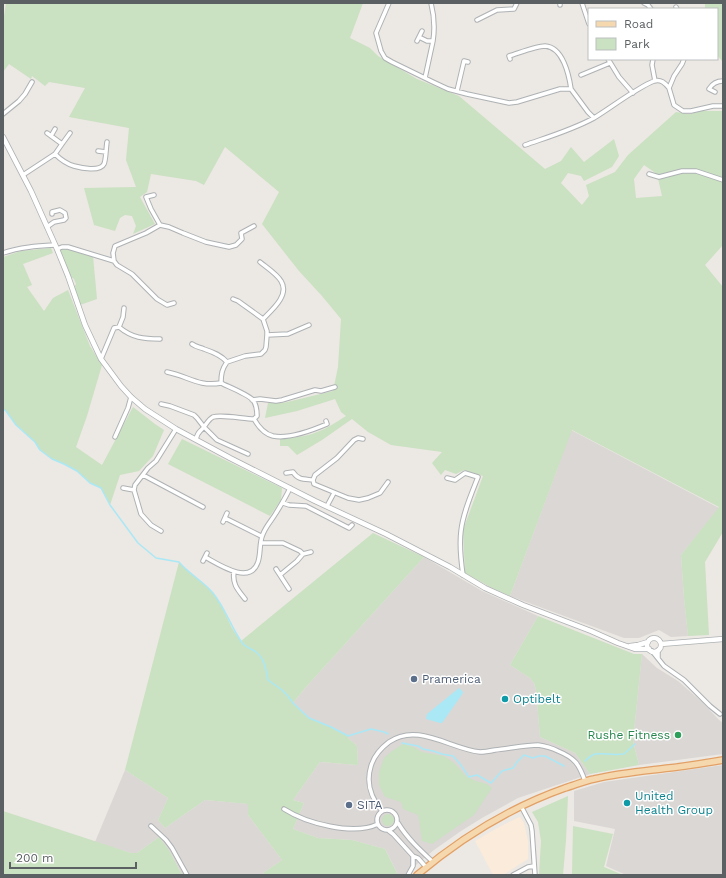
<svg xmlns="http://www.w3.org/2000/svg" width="726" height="878" font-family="'Work Sans',sans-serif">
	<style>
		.commercial { fill: #faebdb }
		.industrial { fill: #dbd7d5 }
		.green { fill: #cae1c2; fill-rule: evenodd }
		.water { fill: #aae8f6 }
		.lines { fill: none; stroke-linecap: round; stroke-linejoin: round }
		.stream { stroke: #aae8f6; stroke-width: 1.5 }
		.minor-casing { stroke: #aeb2b4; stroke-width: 5.5 }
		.tertiary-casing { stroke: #aeb2b4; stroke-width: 6 }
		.primary-casing { stroke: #e2a066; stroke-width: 8 }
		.minor { stroke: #fff; stroke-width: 3.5 }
		.tertiary { stroke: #fff; stroke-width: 4.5 }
		.primary { stroke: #f6d8ae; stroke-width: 5.5 }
		.service-dot { fill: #5c6f8a; stroke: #fff; stroke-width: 1.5 }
		.culture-dot { fill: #0f9aa8; stroke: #fff; stroke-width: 1.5 }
		.leisure-dot { fill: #2e9e5b; stroke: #fff; stroke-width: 1.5 }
		.labels { text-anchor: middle; stroke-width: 3; stroke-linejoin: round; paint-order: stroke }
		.service-label { font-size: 12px; fill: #4e5e75; stroke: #fff; text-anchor: start }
		.culture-label { font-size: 12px; fill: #0d838f; stroke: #fff; text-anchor: start }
		.leisure-label { font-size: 12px; fill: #27864d; stroke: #fff; text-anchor: end }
	</style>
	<rect width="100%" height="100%" fill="#ece8e3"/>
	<path class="commercial" d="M519 817 521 818 524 823 528 841V859L503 875H493L475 841 497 828Z"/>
	<path class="industrial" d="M571 430 719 508 681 555 684 598 688 636 671 637 659 630 639 638H624L510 596 558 467Z
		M424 557 482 591 538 616 510 665 530 678 534 683 536 690 540 737 575 753 590 774 518 798 482 818 461 831 434 850 404 875H398L385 849 352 840 318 838 293 829 304 803 293 800 320 762 358 765 357 746 348 738V736L331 727 309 718 293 703 306 687Z
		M642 654 657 668 678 681 702 702 719 720 723 723V754L639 765 633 741Z
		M723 765V875H626L606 866 615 829 574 821V791L604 782Z
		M125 770 168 798 158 820 165 828 205 800 249 804 248 815 282 860 263 873 264 875H182L169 850 159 837 137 853H131L95 842Z"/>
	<path class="green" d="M6 3H363L350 38 370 48 378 56 417 79 459 96 545 169 561 161 571 147 584 162 614 139 619 156 612 167 584 181 581 176 568 173 561 183 582 205 589 196 586 185 615 172 628 155 676 112 690 114 702 111H723V245L705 265 723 287V532L705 562 709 635 688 636 684 598 681 555 719 507 572 430 510 596 492 588 465 573 463 530 483 476 464 470 456 474 445 470 441 475 432 463 442 452 391 445 368 432 352 419 322 440 297 455 288 446H280V439C291 438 301 437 312 434 324 430 335 423 346 416L341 412 335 399 297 411 265 418 268 403H283L333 391 338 367 341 319 322 296 299 271 262 224 279 192 225 147 204 185 196 181 151 174 147 192 140 197 155 224 133 234 136 226 132 216 125 215 120 218 115 231 94 225 84 188 136 187 126 160 129 128 69 117 85 88 49 82 45 86 32 76 31 79 9 64 3 72V23ZM644 165 657 174 662 196 636 198 634 179Z
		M705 3H723V61H722L717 55V9H705Z
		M51 248 53 253 23 264 32 285 27 287 44 311 53 298 68 290 90 346 102 365 87 416 76 447 102 465 133 407 155 424 164 430 153 456 139 471 120 475 110 505 101 488 90 483 77 471 64 464 52 459 40 450 35 442 16 425 6 411 3 409V257L21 251Z
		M61 249H72L93 256 97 299 80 305 74 287 76 284 74 279 71 277 60 250Z
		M182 439 282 488 281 500 270 516 168 464Z
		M373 533 424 557 306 687 293 703 309 718 331 727 348 736V738L357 746 358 765 320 762 293 800 304 803 293 829 318 838 352 840 385 849 398 875H264L263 873 282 860 248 815V804L205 800 165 828 158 820 168 798 125 770 179 562C189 574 203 581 213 593 222 604 226 616 232 628 235 633 238 637 241 641Z
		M538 616 634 654H642L633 741 639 765 590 774 575 753 540 737 536 690 534 683 530 678 510 665Z
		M403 744 414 747 422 752 444 756 454 763 467 777 476 781 487 784 492 788 474 815 432 844 422 841 419 820 418 815 403 809 401 802 385 797 379 785V772L384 758 392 751Z
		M568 796 566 840 563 875H539L541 841 538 822 532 812Z
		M3 811 131 853H137L159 837 169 850 182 875H3Z
		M382 820a6 6 0 1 1 12 0a6 6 0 1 1-12 0Z
		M573 826 613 834 604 867 623 875H572Z"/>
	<path class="water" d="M459 688 463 692V693L442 723H440L426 719 427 714Z"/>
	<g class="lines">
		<path class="stream" d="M3 409 6 411 16 425 35 442 40 450 52 459 64 464 77 471 90 483 101 488 110 505 138 543 156 558 179 562C189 574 203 581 213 593 226 609 231 628 243 644 247 648 252 649 256 652 265 659 266 670 268 680L282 690 288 696 293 703 309 718 331 727 348 736 371 729 384 732 388 734
			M402 743 418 746 423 749 433 751 442 754 453 756 460 764 469 777 477 775 491 783 502 771 513 768 517 762 524 755 533 758 539 756H545L564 766
			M585 761C596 751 596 754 610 754 614 755 619 754 624 754L635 744"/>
		<defs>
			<path id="minor" d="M389 3 376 33 381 51 385 58 392 62 433 82 448 89 467 94 509 103 517 102 560 89H571C569 75 563 47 545 46 536 46 519 53 509 56L510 59
				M431 3C434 15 435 28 433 41
				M560 3V5
				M582 3 589 24
				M644 3 648 5 651 9
				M676 7 677 9
				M477 20 497 10 514 9 517 3
				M419 37 427 41H433L425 78
				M417 41 422 31
				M608 59 619 77 633 93
				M653 59 652 65 655 81
				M581 75 610 63
				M669 88 674 105 683 111H691L713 106H723
				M571 89 588 112 594 118
				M457 91 464 61 468 62
				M715 92 709 89C712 84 717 81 723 81
				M3 114 19 101 25 94 32 82
				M47 133 62 144 70 133
				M51 136 55 129
				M525 145C548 137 572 130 594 118 607 110 619 101 632 93 639 89 646 84 654 81 661 79 665 83 669 88L674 76 682 64 684 59
				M98 151 106 152
				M55 154C60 159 67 164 74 166 81 168 100 172 104 164 106 160 106 148 107 142
				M649 174 659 177 682 171H696L723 180
				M23 175 55 154 62 144
				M154 195 146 197 151 209 160 225
				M47 227 54 222 64 220 66 218 65 213 60 210 52 212V214
				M57 249 62 247H68L114 261 113 253 115 246 146 233 160 225 169 227 183 233 206 242 229 247 236 245 242 239 241 233 254 226
				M3 253C20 247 38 246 55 245
				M114 261 117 265 132 274 157 299 167 305 174 303
				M233 299 238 301 263 319C272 310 290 295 281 281 277 274 266 267 260 262
				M263 319 267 331V335L288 334 309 325
				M119 327 123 317 124 308
				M192 344C196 347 199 347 204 349 213 352 221 355 227 362L245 356 261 354 265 350 266 347 267 335
				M101 359 114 328 119 327C132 338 144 339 160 339
				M167 372C188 376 198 387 221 383 221 374 222 369 227 362
				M252 400 260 399 276 401 282 400 315 390 321 391 335 387
				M161 404 170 406 194 415 197 418 204 427 217 440 248 454
				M254 419C258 426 265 434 273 436 288 439 313 430 327 424L326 421
				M115 437 128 408 131 397
				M196 439C198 431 199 433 204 427 207 423 209 419 213 417 221 414 244 419 254 419L257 416C257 410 256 404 253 400 247 394 229 387 221 383
				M363 439 358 438 354 440 337 458 315 475 313 480 314 484 348 498 359 500 368 498 380 493 388 482
				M286 473 293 472C298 480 304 479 313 480
				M143 475 203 507
				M447 478 455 480 465 473 478 477C471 495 463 513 461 531 459 546 461 561 463 575
				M123 488 134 490
				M283 503 289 505 306 506 349 528 352 525
				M327 506 334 493
				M225 518 261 536
				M223 522 227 513
				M161 531 151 525 141 514 134 490 135 485 148 468 156 461 176 429
				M261 543H283L300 551 303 554
				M205 557C218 564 250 586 258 562 261 553 259 542 263 534 266 526 272 520 276 513 281 505 286 497 290 488
				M203 561 207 553
				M276 569 289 589
				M234 572C232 584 238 590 245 599
				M280 575 297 561 303 554 311 552
				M658 650V658
				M652 651 664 666 684 680 710 706 720 714
				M521 806 531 825 532 831 535 875
				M284 809C306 823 353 836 378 824
				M377 820a10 10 0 1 1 20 0a10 10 0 1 1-20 0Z
				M382 811C371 798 366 782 371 766 374 756 381 748 389 742 418 722 450 749 480 752 485 752 490 751 495 750 507 749 526 745 538 745 545 746 552 748 558 751 575 758 579 764 585 781
				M398 823C407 838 420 850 433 862
				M151 826 166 840 172 848 187 875
				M389 831 393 834 413 856 418 858 426 867
				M408 875 413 866V856
				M513 875 528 867 534 866"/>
			<path id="tertiary" d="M3 137 31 191 57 249 68 276 85 325 101 359 121 386 131 397 145 409 176 429 230 458 315 501 386 534 450 567 485 588 523 605 591 631 618 643 635 649H649
				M647 645a7 7 0 1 1 14 0a7 7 0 1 1-14 0Z
				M661 644 723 639
				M630 646 638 645 648 642"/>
			<path id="primary" d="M417 875C461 838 511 807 565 788 575 785 584 781 594 779 619 773 644 771 669 768 687 766 705 763 723 760"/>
		</defs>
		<use href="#minor" class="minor-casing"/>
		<use href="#tertiary" class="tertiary-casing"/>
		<use href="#primary" class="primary-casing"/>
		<use href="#minor" class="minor"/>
		<use href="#tertiary" class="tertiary"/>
		<use href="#primary" class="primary"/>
	</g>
	<g class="service-dot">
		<circle cx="414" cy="679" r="4"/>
		<circle cx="349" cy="805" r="4"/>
	</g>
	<g class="culture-dot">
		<circle cx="505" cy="699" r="4"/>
		<circle cx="627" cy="803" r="4"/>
	</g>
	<circle class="leisure-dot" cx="678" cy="735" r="4"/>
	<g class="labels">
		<g class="service-label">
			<text x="422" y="683">Pramerica</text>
			<text x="357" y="809">SITA</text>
		</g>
		<g class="culture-label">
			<text x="513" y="703">Optibelt</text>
			<text x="635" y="800">United<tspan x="635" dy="14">Health Group</tspan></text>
		</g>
		<g class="leisure-label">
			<text x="670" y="739">Rushe Fitness</text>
		</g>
	</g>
	<rect width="726" height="878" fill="none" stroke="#5b6062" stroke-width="8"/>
	<rect x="588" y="8" width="130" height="52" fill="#ffffff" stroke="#bdbfc0"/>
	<rect x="596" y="21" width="20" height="6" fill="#f6d8ae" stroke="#bdbfc0"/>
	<text x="624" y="28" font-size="12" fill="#5b6062">Road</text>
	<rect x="596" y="38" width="20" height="12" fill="#cae1c2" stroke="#bdbfc0"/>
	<text x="624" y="48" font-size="12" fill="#5b6062">Park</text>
	<path d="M10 862v6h126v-6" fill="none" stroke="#5b6062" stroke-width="2"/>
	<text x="16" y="862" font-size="12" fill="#5b6062" stroke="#ffffff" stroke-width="3" paint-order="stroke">200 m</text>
</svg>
